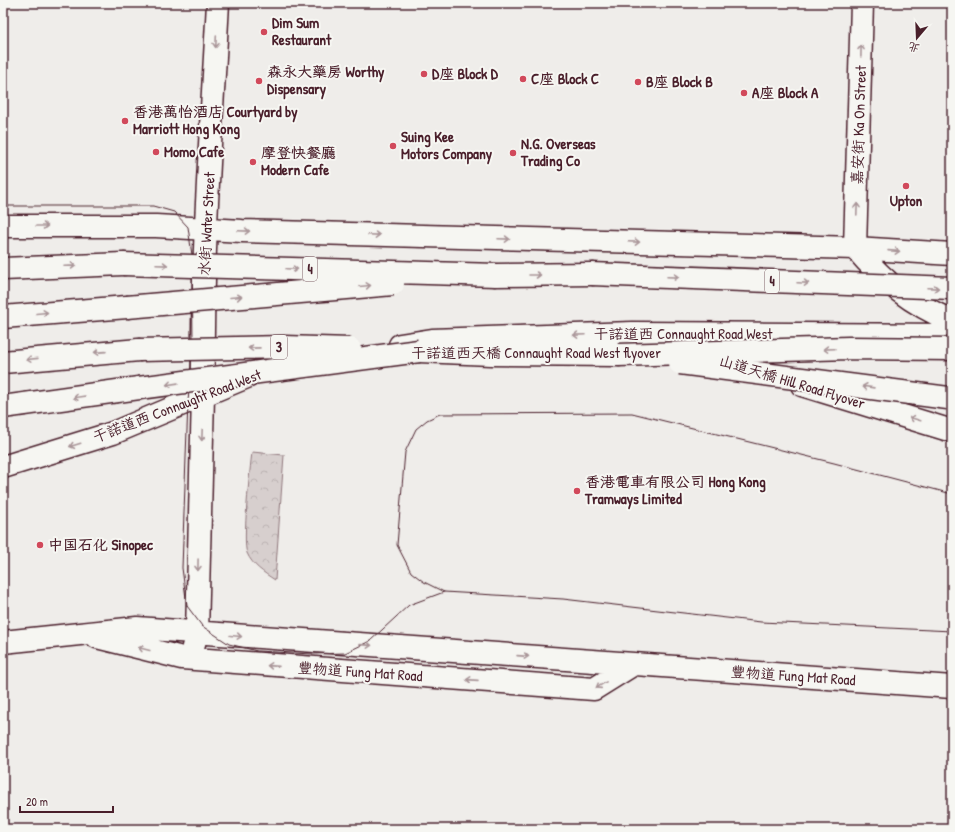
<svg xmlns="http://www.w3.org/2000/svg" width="955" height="832" font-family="'Patrick Hand','LXGW WenKai TC',sans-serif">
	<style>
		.forest { fill: url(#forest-crowns); stroke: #90777c }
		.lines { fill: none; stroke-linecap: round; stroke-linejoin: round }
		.street-casing { stroke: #4a1f2b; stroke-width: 25 }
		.secondary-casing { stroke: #4a1f2b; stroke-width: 25 }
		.primary-casing { stroke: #4a1f2b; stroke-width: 25 }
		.highway-casing { stroke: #4a1f2b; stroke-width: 25 }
		.street { stroke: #f6f6f2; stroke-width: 22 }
		.secondary { stroke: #f6f6f2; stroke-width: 22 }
		.primary { stroke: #f6f6f2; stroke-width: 22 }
		.highway { stroke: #f6f6f2; stroke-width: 22 }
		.tram { stroke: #4a1f2b; stroke-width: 1 }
		.highway-bridge-casing { stroke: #4a1f2b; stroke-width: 25; stroke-linecap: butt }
		.highway-bridge { stroke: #f6f6f2; stroke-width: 22 }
		.oneway { stroke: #a99598 }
		.poi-dot { fill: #d1495b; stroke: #f6f6f2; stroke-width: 1.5 }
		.labels { text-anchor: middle; stroke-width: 4; stroke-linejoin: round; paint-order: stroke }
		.shield { fill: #f6f6f2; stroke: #7e6067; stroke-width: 1 }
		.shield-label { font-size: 14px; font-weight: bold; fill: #4a1f2b }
		.poi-label { font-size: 15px; font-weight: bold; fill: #4a1f2b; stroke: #f6f6f2; text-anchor: start }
		.street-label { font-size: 15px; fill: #4a1f2b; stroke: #f6f6f2 }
	</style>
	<defs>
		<pattern id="forest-crowns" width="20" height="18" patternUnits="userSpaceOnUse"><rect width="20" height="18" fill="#d7cfce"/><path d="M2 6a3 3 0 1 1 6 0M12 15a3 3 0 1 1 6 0" fill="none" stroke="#bab1b1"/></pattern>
	</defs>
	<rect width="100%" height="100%" fill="#efedea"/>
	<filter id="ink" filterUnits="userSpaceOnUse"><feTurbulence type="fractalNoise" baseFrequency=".025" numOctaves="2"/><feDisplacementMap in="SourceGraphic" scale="8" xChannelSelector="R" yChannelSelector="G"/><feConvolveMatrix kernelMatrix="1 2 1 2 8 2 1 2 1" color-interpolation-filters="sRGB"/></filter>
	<g filter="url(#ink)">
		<path class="forest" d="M252 452 284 455 275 580C264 573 252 565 247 553 242 542 250 469 252 452Z"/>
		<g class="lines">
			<defs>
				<path id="street" d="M97 637 182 658 594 689 634 664
					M3 642 137 628 952 687
					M193 647 197 633 203 396"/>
				<path id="secondary" d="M855 248 862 3
					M203 396C201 265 211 134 218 3"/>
				<path id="primary" d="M3 226H156L242 231 855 248 952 254
					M855 248C883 281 911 304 952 321
					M400 345 432 340 632 333 952 335
					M802 385 952 431
					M3 467 113 433 249 376"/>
				<path id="highway" d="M3 269 123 264
					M496 275 592 274
					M3 317 127 307
					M419 351 491 354 618 355
					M3 362 139 350
					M3 407 139 388"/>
			</defs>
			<use href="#street" class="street-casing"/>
			<use href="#secondary" class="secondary-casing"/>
			<use href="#primary" class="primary-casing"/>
			<use href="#highway" class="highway-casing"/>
			<use href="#street" class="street"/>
			<use href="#secondary" class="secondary"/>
			<use href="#primary" class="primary"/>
			<use href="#highway" class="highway"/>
			<path class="tram" d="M3 206H153L174 212 188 227 192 255 193 342 188 402 182 568 187 606 202 626 229 644 257 651 312 654 345 653 370 641 409 605 444 592
				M952 494 834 463 632 413 440 414 427 420 416 429 405 452 397 545 411 572 424 582 444 592 563 599 761 622 952 631"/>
			<defs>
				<path id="highway-bridge" d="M123 264 496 275
					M592 274 952 288
					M127 307 393 284
					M139 350 284 347 350 349
					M618 355 849 348 952 349
					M680 363 948 398
					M139 388 419 351"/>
			</defs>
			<use href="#highway-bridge" class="highway-bridge-casing"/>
			<use href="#highway-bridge" class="highway-bridge"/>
		</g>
		<defs><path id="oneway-shaft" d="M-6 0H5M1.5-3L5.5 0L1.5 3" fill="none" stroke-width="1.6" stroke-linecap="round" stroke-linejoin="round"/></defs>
		<g class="oneway">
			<use href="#oneway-shaft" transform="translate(216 42) rotate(93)"/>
			<use href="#oneway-shaft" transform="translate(861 51) rotate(-89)"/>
			<use href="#oneway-shaft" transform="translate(857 209) rotate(-88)"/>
			<use href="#oneway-shaft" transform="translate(42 226)"/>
			<use href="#oneway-shaft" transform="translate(244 231) rotate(2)"/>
			<use href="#oneway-shaft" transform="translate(374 235) rotate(2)"/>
			<use href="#oneway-shaft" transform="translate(504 239) rotate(2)"/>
			<use href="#oneway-shaft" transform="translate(634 242) rotate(2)"/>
			<use href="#oneway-shaft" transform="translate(894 251) rotate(4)"/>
			<use href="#oneway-shaft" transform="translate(162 265) rotate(2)"/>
			<use href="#oneway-shaft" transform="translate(70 266) rotate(-2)"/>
			<use href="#oneway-shaft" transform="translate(292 269) rotate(2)"/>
			<use href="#oneway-shaft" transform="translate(535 275)"/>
			<use href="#oneway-shaft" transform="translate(673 277) rotate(2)"/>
			<use href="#oneway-shaft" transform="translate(803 283) rotate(2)"/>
			<use href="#oneway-shaft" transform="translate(365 286) rotate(-5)"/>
			<use href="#oneway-shaft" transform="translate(933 288) rotate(2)"/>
			<use href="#oneway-shaft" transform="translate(236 297) rotate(-5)"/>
			<use href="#oneway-shaft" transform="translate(42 313) rotate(-5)"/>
			<use href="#oneway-shaft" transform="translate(579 335) rotate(178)"/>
			<use href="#oneway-shaft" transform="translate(254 348) rotate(179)"/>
			<use href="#oneway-shaft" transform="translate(829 349) rotate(178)"/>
			<use href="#oneway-shaft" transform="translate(100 352) rotate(176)"/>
			<use href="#oneway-shaft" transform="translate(32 359) rotate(174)"/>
			<use href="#oneway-shaft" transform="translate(172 384) rotate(172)"/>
			<use href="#oneway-shaft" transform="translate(868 387) rotate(-172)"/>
			<use href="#oneway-shaft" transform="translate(79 397) rotate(172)"/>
			<use href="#oneway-shaft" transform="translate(915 419) rotate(-163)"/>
			<use href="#oneway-shaft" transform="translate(202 435) rotate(92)"/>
			<use href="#oneway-shaft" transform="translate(75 445) rotate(163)"/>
			<use href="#oneway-shaft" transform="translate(198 565) rotate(91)"/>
			<use href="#oneway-shaft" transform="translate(236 636) rotate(5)"/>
			<use href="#oneway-shaft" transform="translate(366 645) rotate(4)"/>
			<use href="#oneway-shaft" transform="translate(144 649) rotate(-166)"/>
			<use href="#oneway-shaft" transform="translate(523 656) rotate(4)"/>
			<use href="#oneway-shaft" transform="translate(273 666) rotate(-176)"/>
			<use href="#oneway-shaft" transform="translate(472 680) rotate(-176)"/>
			<use href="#oneway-shaft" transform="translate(601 685) rotate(149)"/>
		</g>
	</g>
	<g class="poi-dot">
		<circle cx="264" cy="32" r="4"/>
		<circle cx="424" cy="74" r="4"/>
		<circle cx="523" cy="79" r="4"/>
		<circle cx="259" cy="81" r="4"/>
		<circle cx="638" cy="82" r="4"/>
		<circle cx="744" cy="93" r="4"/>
		<circle cx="125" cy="121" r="4"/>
		<circle cx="393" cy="146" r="4"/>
		<circle cx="156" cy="152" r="4"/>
		<circle cx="513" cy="153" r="4"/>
		<circle cx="253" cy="162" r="4"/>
		<circle cx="906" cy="186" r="4"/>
		<circle cx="577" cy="491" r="4"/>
		<circle cx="40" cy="545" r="4"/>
	</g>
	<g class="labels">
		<g class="shield">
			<rect x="303" y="257" width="14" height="24" rx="3"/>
			<rect x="765" y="269" width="14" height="24" rx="3"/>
			<rect x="271" y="335" width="16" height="24" rx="3"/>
		</g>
		<g class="shield-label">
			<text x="310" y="274">4</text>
			<text x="772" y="286">4</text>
			<text x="279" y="352">3</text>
		</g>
		<g class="poi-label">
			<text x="272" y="28">Dim Sum<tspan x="272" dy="17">Restaurant</tspan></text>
			<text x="267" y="77">森永大藥房 Worthy<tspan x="267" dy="17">Dispensary</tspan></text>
			<text x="432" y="79">D座 Block D</text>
			<text x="531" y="84">C座 Block C</text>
			<text x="646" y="87">B座 Block B</text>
			<text x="752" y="98">A座 Block A</text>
			<text x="133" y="117">香港萬怡酒店 Courtyard by<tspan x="133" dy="17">Marriott Hong Kong</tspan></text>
			<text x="401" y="142">Suing Kee<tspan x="401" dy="17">Motors Company</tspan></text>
			<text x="521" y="149">N.G. Overseas<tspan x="521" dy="17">Trading Co</tspan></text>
			<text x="164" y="157">Momo Cafe</text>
			<text x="261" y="158">摩登快餐廳<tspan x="261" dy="17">Modern Cafe</tspan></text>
			<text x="906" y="206" text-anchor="middle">Upton</text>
			<text x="585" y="487">香港電車有限公司 Hong Kong<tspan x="585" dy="17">Tramways Limited</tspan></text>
			<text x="48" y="550">中国石化 Sinopec</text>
		</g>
		<g class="street-label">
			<text transform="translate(859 125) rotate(-88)" y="5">嘉安街 Ka On Street</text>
			<text transform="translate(207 224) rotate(-87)" y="5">水街 Water Street</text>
			<text x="683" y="339">干諾道西 Connaught Road West</text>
			<text x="536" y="358">干諾道西天橋 Connaught Road West flyover</text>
			<text transform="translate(792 382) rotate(17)" y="5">山道天橋 Hill Road Flyover</text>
			<text transform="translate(177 406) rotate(-21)" y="5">干諾道西 Connaught Road West</text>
			<text transform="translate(360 672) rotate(4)" y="5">豐物道 Fung Mat Road</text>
			<text transform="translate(793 676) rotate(4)" y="5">豐物道 Fung Mat Road</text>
		</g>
	</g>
	<rect width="955" height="832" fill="none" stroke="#f6f6f2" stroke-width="16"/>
	<rect x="8" y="8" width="939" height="816" fill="none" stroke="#4a1f2b" stroke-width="1.5" filter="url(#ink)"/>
	<g transform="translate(917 38) rotate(199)" stroke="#f6f6f2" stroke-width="3" paint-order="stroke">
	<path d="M0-3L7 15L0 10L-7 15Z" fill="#4a1f2b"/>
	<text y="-6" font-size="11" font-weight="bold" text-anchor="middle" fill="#4a1f2b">北</text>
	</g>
	<path d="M20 806v6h93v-6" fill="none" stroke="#4a1f2b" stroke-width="2"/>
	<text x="26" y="806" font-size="12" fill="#4a1f2b" stroke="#f6f6f2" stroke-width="3" paint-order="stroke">20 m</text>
</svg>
